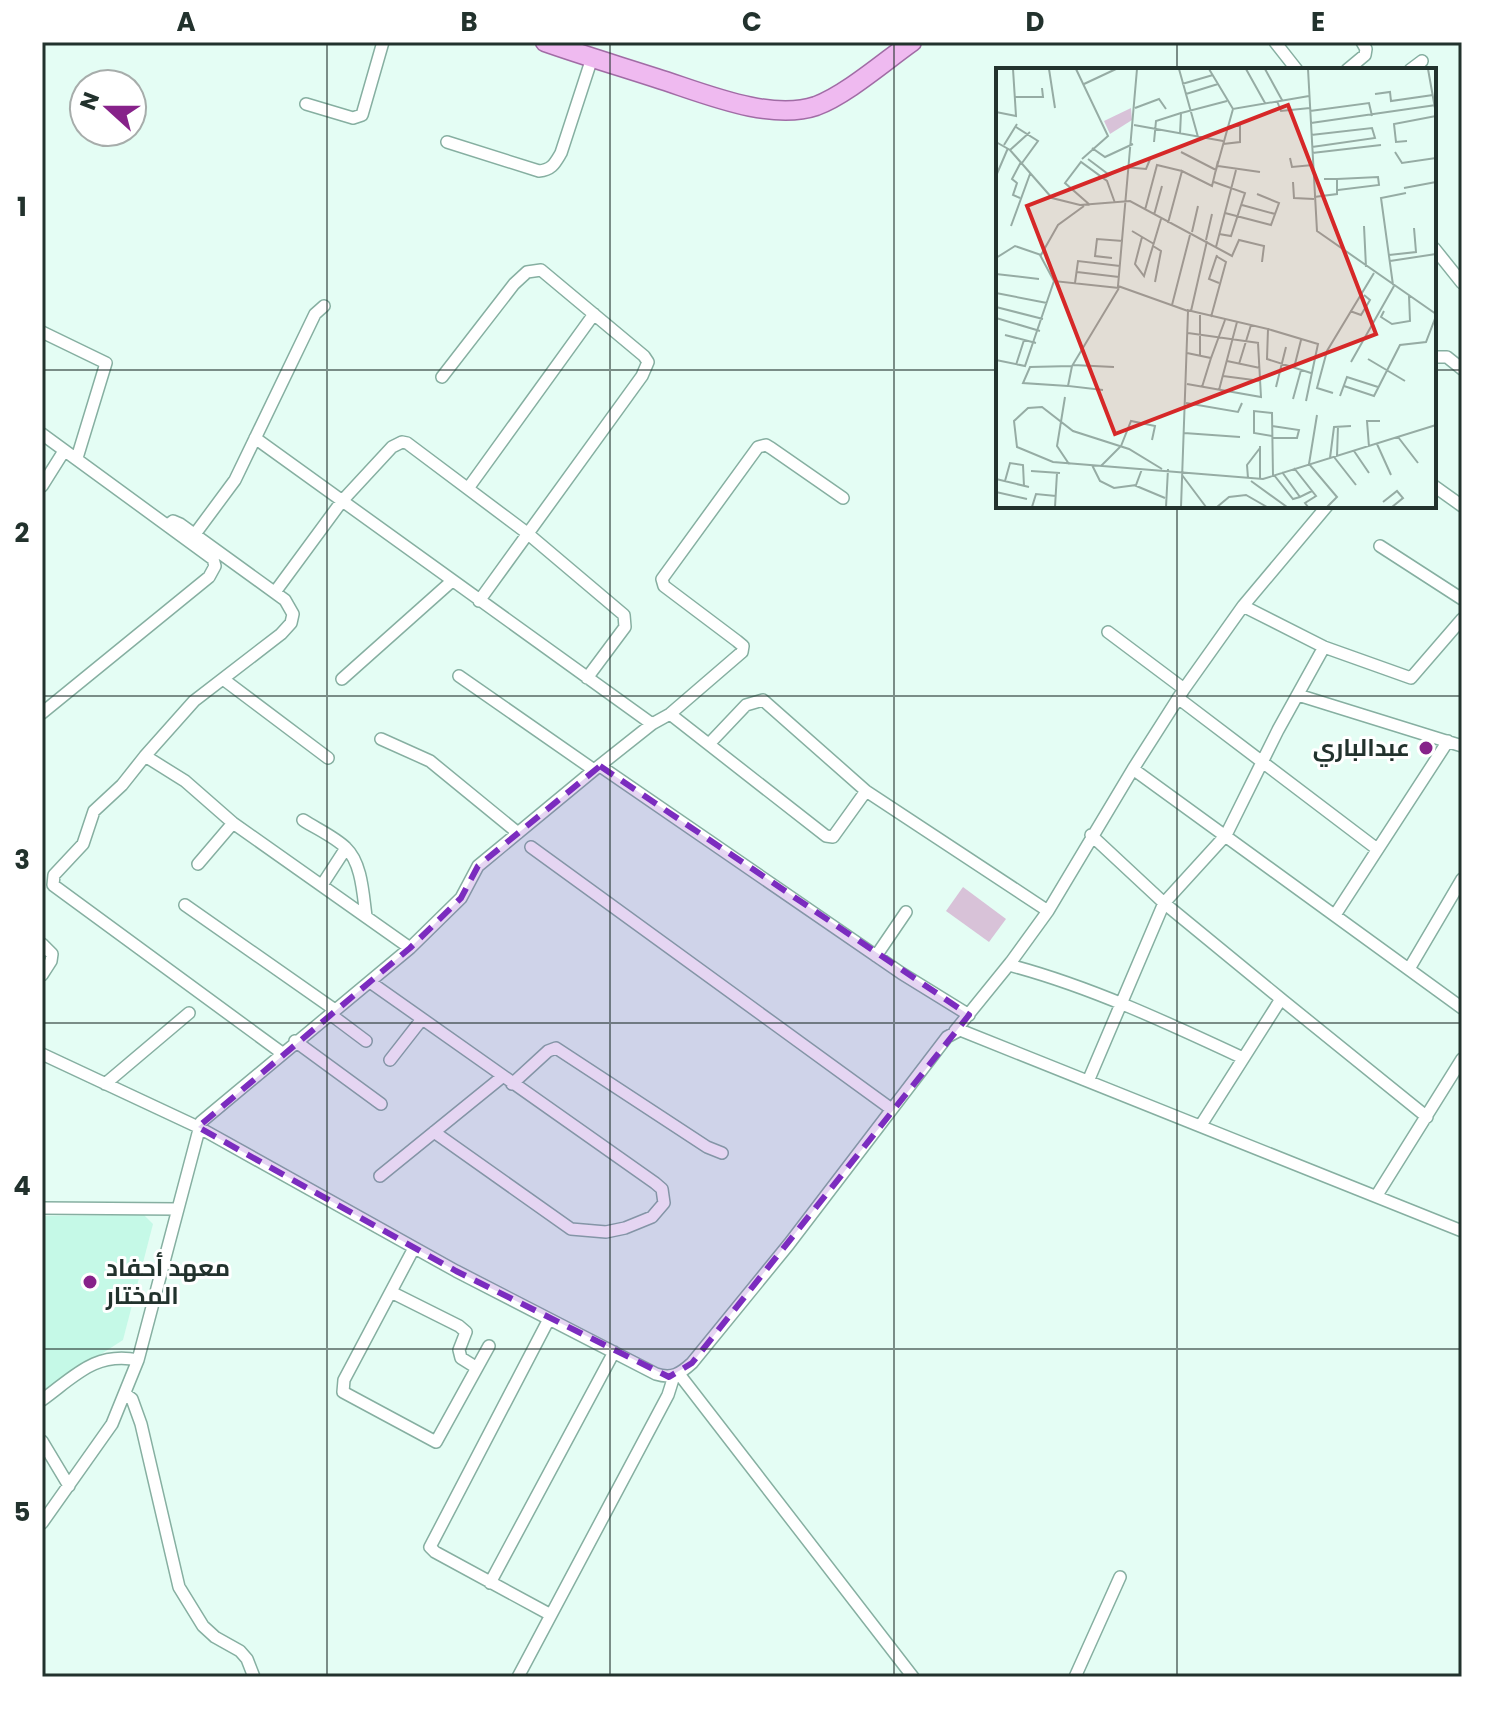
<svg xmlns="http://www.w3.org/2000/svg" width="1504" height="1719" font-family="Poppins,Cairo,sans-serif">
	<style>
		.built { fill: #c5f9e7 }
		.garden { fill: #d8c2d8 }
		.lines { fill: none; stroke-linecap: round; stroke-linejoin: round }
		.minor-casing { stroke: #86afa1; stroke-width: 14 }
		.primary-casing { stroke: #a16ca5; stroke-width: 21 }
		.minor { stroke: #fff; stroke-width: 11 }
		.primary { stroke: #efbaf0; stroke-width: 18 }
		.marked { fill: #7b2cbf; fill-opacity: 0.2; stroke: #7b2cbf; stroke-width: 6; stroke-dasharray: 16 10; stroke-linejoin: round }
		.grid { fill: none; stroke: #22322d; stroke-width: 2; stroke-opacity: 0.55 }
		.poi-dot { fill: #87228a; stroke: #fff; stroke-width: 3 }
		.labels { text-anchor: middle; stroke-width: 6; stroke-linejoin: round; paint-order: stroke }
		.poi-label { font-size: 24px; font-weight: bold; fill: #22322d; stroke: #fff; text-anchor: end }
		.inset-road { fill: none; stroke: #96aca4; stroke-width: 2 }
		.view { fill: #d62828; fill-opacity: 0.15; stroke: #d62828; stroke-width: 4 }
		.inset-edge { fill: none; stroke: #22322d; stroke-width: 4 }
		.neatline { fill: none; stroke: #22322d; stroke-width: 3 }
		.grid-label { font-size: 26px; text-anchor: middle; font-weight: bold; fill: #22322d }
	</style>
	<rect width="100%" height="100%" fill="#e4fdf4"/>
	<path class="built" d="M144 1215 153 1224 123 1340 42 1392V1216Z"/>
	<path class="garden" d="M963 887 1006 919 989 942 946 911Z"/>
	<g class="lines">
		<defs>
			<path id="minor" d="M1275 42 1297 70
				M1347 70 1365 55 1366 49 1362 42
				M1410 70 1422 61
				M306 104 353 118 362 115 383 42
				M447 142 539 171C552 170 555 163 561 153L592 58
				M1434 248 1462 283
				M42 332 106 363 77 458
				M1434 357H1447L1462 369
				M442 377 514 284 527 272 541 270 644 356 648 362 642 376 479 601
				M42 434 213 559 215 566 209 577 42 713
				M255 438 652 724
				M42 486 64 451
				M1434 486 1462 506
				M469 487 594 314
				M168 525 173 521 180 524 285 600 293 614 291 623 281 634 194 701 145 756 185 781 233 823 410 948
				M195 534 235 480 315 314 324 306
				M1380 546 1462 599
				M275 592 342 501 392 447 402 442 407 443 527 533 624 615 625 627 587 678
				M1243 606 1327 506
				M1108 632 1184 689
				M459 676 594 770
				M223 679 328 758
				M342 679 452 581
				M1298 695 1462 746
				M1178 698 1377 849
				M670 714 826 836 833 837 866 791
				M381 739 430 761 518 833
				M709 744 746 705 763 700 866 791 1048 911
				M145 756 122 785 94 811 83 844 54 875 53 885 282 1053
				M600 766 901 973 969 1015
				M1133 769 1462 1008
				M303 820C317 829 335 837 346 848 362 863 363 895 366 916
				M1091 835 1164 903 1281 999 1201 1125
				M531 847 890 1108
				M198 864 233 823
				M322 885 346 848
				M185 905 335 1010
				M1335 915 1448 741
				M42 944 52 954 51 961 42 975
				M876 956 906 912
				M1009 965C1089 986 1168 1023 1243 1058
				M1409 969 1462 879
				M370 982 655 1183 662 1189 664 1203 652 1217 625 1228 606 1232 571 1229 434 1132
				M1281 999 1427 1117
				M330 1014 366 1041
				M955 1031 1011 962 1048 911 1133 769 1184 689 1243 606 1324 647 1411 678 1462 619
				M295 1041 381 1104
				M42 1054 198 1127 456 1271 656 1374C672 1379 680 1374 692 1363L789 1244 947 1037 960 1030 1462 1231
				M390 1060 422 1019
				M1089 1079 1164 903 1226 835 1278 730 1324 647
				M105 1084 189 1013
				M512 1084 548 1051 556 1048 707 1147 722 1153
				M380 1176 502 1077
				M1377 1195 1462 1059
				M42 1208 177 1209
				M414 1248 344 1380 343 1392 436 1442 489 1346
				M391 1292 459 1326 466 1332 459 1350 461 1358 477 1368
				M549 1319 430 1547 435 1552 551 1615
				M679 1374 913 1677
				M125 1394 132 1399 141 1424 179 1587 203 1626 215 1637 240 1651 247 1659 254 1677
				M42 1400C74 1377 95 1351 138 1360
				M42 1441 69 1486
				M42 1523 112 1424 138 1360 201 1122 410 948 461 898 478 866 594 770 652 724 670 714 742 652 743 646 737 641 664 586 662 579 758 447 766 445 771 448 843 498
				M490 1583 614 1352
				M518 1677 668 1395 674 1376
				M1075 1677 1120 1577"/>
			<path id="primary" d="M545 42C582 55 619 66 656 78 701 92 769 122 816 106 846 95 885 61 912 42"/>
		</defs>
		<use href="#minor" class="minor-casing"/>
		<use href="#primary" class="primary-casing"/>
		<use href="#minor" class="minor"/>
		<use href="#primary" class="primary"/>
	</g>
	<path class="marked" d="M600 766 969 1015 692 1363 669 1377 456 1271 198 1127 410 948 461 898 478 866Z"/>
	<path class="grid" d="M327 42V1677M610 42V1677M894 42V1677M1177 42V70M42 370H998M1434 370H1462M1177 506V1677M42 696H1462M42 1023H1462M42 1349H1462"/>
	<g class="poi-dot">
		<circle cx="1426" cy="748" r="8"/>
		<circle cx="90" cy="1282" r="8"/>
	</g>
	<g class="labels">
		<g class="poi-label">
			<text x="1410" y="756">عبدالباري</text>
			<text x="106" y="1276" text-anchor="start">معهد أحفاد<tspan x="106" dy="28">المختار</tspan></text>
		</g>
	</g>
	<g transform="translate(996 68)">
		<rect width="440" height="440" fill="#e4fdf4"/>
		<path d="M135 40 136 52 114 66 108 53Z" fill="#d8c2d8"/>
		<path class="inset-road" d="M53 1 59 40M80 1 112 68 86 91M141 1 122 218 192 243 185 439M183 1 202 69M213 1 237 41 313 28M250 1 269 35M269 1 286 32M312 1 321 163 440 246M432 1 440 46M88 16 120 1M186 16 217 7M190 26 222 16M379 26 394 24 395 33 437 27M19 29H47L46 20M281 33 285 43 314 40M139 40 163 31 170 41M314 43 373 35 376 48M0 44 20 48 17 1M315 55 440 37M138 57 227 73M20 59 42 73 26 95M184 66 185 45 231 33M315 67 376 60 379 70 316 79M411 73 400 74 398 56 440 48M0 74 14 82 56 130 84 137 134 133 236 188 243 172 268 178 266 194M158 74 160 53 185 45M227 76 244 74V58H232M8 77 21 56M96 80 109 89 137 76M14 82 34 64M185 84 220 102 237 41M399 84 406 95 440 90M316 85 385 77M294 90 296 99 317 97M92 91 112 106M222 98 264 104M0 108 12 80M108 110 128 99 150 101 155 89M341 111 382 109 383 117 342 122M218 114 249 125 235 168 223 166M297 114 298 130 318 131M408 120 440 114M318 129 341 126V111H328M24 130 17 127 21 115 16 111 25 94M94 137 69 115 85 94 111 113 119 135M246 137 279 146M149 142 161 97 186 103M229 145 275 157 283 135 261 126M158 147 166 118M172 155 186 103 216 118 222 93M15 158 34 106M368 158 370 199M136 163 158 176M196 164 202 138M146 169 139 196 148 208 165 151M210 172 216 146M157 178 165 183 159 214M220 179 240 102M44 187 58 213M221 187 213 211 223 215M393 187 420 184 418 160M0 190 19 178 45 187 62 157 88 138M116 190 99 188 101 171 127 173M394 193 440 186M81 204 123 209M0 206 43 211M79 215 82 193 124 198M397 217 385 130 410 125M0 225 51 235M176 237 194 167M0 239 47 251M191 242 272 261 271 291 315 305M195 243 211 173M354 243 365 247 374 232 368 227M388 243 385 249 396 256 414 253 413 228M215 249 230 194 220 188M0 250 44 263M272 261 322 276 310 333M192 265 263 275M9 267 40 275M191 285 215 290 229 252M204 288V247M372 291 409 313M0 292 29 298 58 213 123 220M231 293 264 300M355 294 398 218M243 296 255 257M20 297 28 272M77 297 118 299M298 300 305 272M227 308 265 313M191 316 265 329 262 275M72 318 27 315 34 299 76 298M348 318 378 328 404 277 430 274 440 248M206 319 215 290M280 319 290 279M107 322 72 318 76 298 123 220M223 322 241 254M337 325 321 320 331 283 378 205M344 328 351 309 382 319M69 329 61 378 73 396M297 331 305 302M190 335 242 344 246 335M321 347 313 396 341 429 331 439M276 358 303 362 301 370H276M188 365 244 369M276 368 258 365V343L276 345 277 408M402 369 422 395M381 376 395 407M264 378V411M373 379 371 353H384M358 383 373 405M341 388 342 358M338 389 360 417M334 390 338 359 355 358M96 397 104 413 118 420 140 417 146 401M105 398 125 378 135 353 159 358 156 372M298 400 320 428 309 435 312 439M166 401 133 381 77 363 46 339 32 340 18 353 21 379 57 394 267 411 440 357M35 403 64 405M286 404 304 429 316 423M186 407 210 439M278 407 297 431 304 429M252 410 251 397 264 380M0 411 33 419M9 413 14 395 27 397 28 418M255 413 291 439M138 417 169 430M0 424 31 431M387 434 401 423 407 430 396 439M36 439 40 426 60 428M59 439 61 405M170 439 172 401M221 439 233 429 250 427 271 439"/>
		<path class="view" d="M292 37 380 266 119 366 31 138Z"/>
		<rect width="440" height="440" class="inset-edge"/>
	</g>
	<rect width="1504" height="1719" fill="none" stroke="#ffffff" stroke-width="88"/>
	<g transform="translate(108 108) rotate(291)"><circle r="38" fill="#ffffff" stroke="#a7adab" stroke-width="2"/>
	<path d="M0-6L14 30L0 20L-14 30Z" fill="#87228a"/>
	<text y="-12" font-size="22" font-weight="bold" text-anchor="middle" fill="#22322d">N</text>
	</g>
	<rect x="44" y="44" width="1416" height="1631" class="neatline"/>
	<g class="grid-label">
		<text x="186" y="31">A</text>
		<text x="469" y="31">B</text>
		<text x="752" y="31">C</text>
		<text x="1035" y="31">D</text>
		<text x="1318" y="31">E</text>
		<text x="22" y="216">1</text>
		<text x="22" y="542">2</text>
		<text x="22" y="869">3</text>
		<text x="22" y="1195">4</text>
		<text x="22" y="1521">5</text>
	</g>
</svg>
